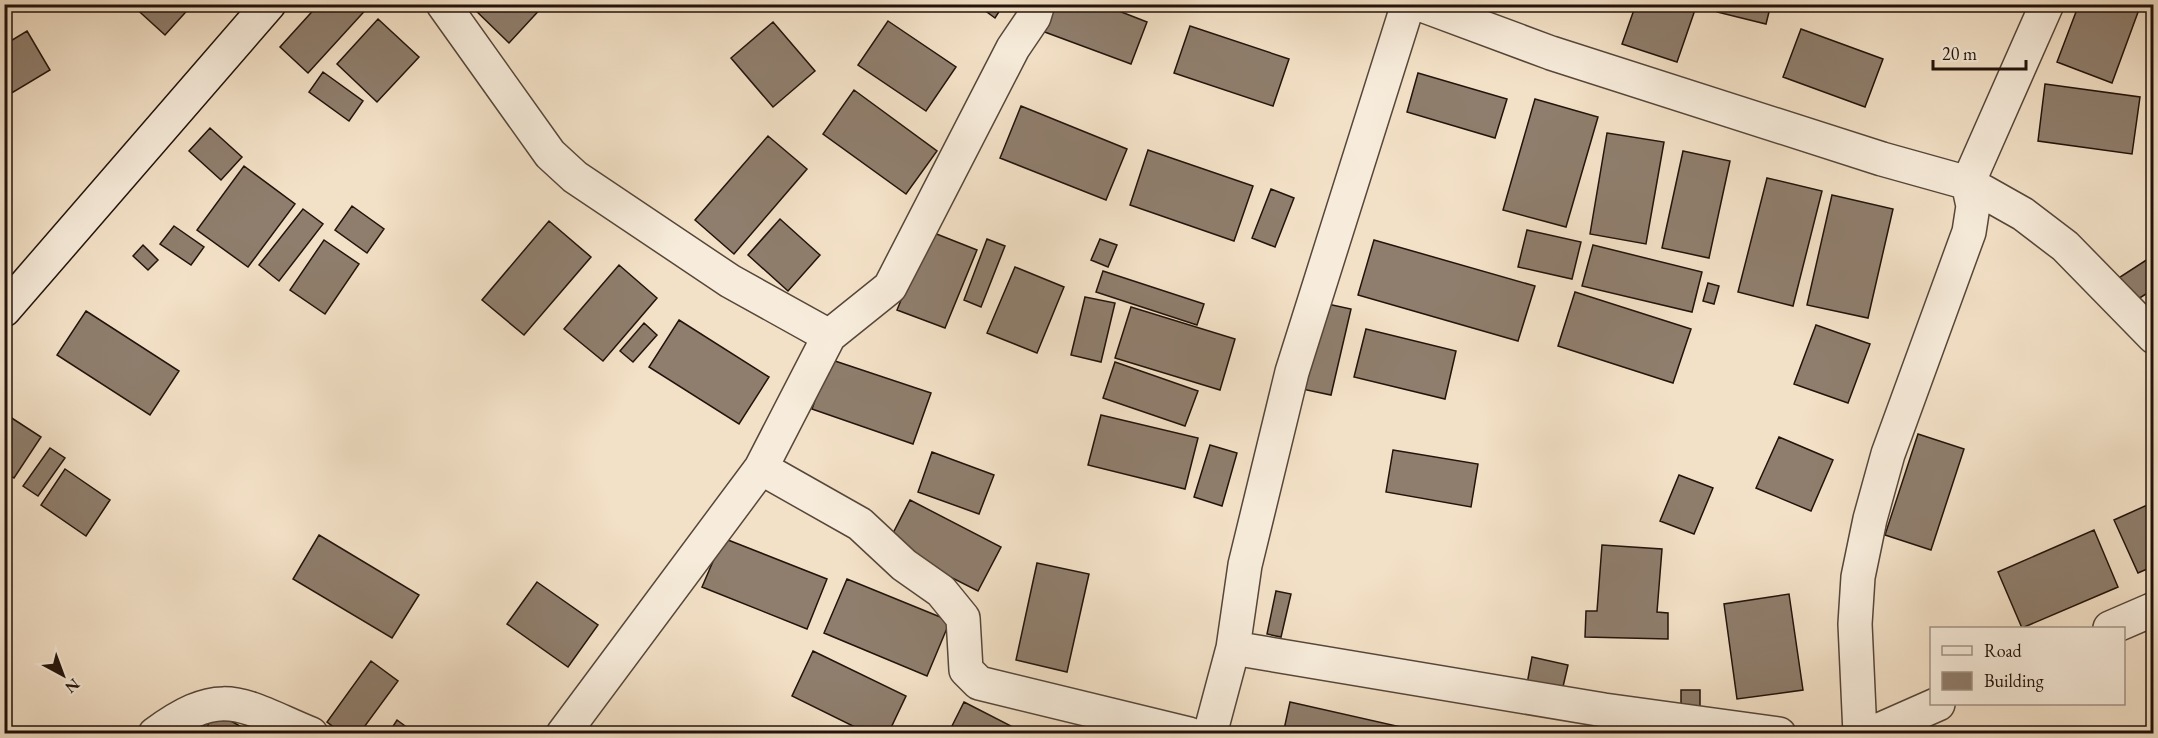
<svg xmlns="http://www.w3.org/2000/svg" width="2158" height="738" font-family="'EB Garamond',serif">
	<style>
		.building { fill: #8f7e6d; stroke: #22130b; stroke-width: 1.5 }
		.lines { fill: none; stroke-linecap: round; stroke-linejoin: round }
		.minor-casing { stroke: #56463a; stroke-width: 36 }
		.secondary-casing { stroke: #22130b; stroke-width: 36 }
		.minor { stroke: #f7ecdb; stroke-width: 33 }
		.secondary { stroke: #f7ecdb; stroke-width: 33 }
	</style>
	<rect width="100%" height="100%" fill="#f3e1c7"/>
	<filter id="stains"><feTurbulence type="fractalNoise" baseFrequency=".00333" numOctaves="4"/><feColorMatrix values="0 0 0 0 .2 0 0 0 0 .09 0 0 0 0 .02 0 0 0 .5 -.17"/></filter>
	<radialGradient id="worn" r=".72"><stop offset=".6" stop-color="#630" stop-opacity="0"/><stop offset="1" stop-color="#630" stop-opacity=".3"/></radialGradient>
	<path class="building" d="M131 4H193L165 35Z
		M319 4H371L308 73 280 47Z
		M469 4H545L509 43Z
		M976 4H1004L995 18Z
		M1052 4H1101L1147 22 1131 64 1042 31Z
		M1636 4H1697L1677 62 1622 44Z
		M1718 4H1771L1766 24 1717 12Z
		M2079 4H2141L2112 83 2057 62Z
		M378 19 419 57 377 102 337 64Z
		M888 21 956 67 926 111 858 65Z
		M773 22 815 71 773 107 731 58Z
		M1190 26 1289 59 1273 106 1174 73Z
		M1801 29 1883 59 1865 107 1783 77Z
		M27 31 50 70 10 94 4 85V45Z
		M323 72 363 101 349 121 309 92Z
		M1418 73 1507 99 1495 138 1407 112Z
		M2045 84 2140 97 2132 154 2038 141Z
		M854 90 937 151 906 194 823 134Z
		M1535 99 1598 117 1566 227 1503 210Z
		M1021 106 1127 149 1106 200 1000 158Z
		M210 128 242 157 221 180 189 151Z
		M1607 133 1664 142 1646 244 1590 234Z
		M768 136 807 169 734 254 695 220Z
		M1148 150 1253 186 1234 241 1130 205Z
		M1683 151 1730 161 1709 258 1662 248Z
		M244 166 295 204 248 267 197 230Z
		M1767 178 1822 191 1793 306 1738 292Z
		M1271 189 1294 198 1275 247 1252 238Z
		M1832 195 1893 209 1868 318 1807 305Z
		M352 206 384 229 367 253 335 230Z
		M303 209 323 224 279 281 259 265Z
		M780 219 820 255 788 291 748 255Z
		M549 221 591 257 524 335 482 300Z
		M174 226 204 247 191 265 160 244Z
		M1527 230 1581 242 1572 279 1518 267Z
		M929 231 977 250 945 328 897 310Z
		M987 239 1005 246 981 307 964 300Z
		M1100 239 1117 245 1108 267 1091 260Z
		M324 240 359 264 325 314 290 290Z
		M1374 240 1535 286 1518 341 1358 295Z
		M143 245 158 260 148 270 133 256Z
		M1593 245 1702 272 1692 312 1582 286Z
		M2154 255V289L2130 304 2114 281Z
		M619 265 657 298 603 361 564 329Z
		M1015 267 1064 287 1037 353 987 333Z
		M1103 271 1204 304 1197 325 1096 292Z
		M1708 283 1719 286 1714 304 1703 301Z
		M1575 292 1691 329 1673 383 1558 346Z
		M1085 297 1115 303 1101 362 1071 355Z
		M1323 303 1351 309 1331 395 1302 389Z
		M1131 307 1235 339 1220 390 1115 358Z
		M86 311 179 371 150 415 57 355Z
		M679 320 769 377 739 424 649 367Z
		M644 323 657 335 633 362 620 351Z
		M1816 325 1870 344 1848 403 1794 384Z
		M1366 329 1456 351 1445 399 1354 377Z
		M829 359 931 393 913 444 812 409Z
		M1115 362 1198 391 1185 426 1103 398Z
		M4 413 41 437 14 478 4 472Z
		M1101 415 1198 438 1185 489 1088 465Z
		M1918 434 1964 449 1931 550 1885 535Z
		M1779 437 1833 460 1811 511 1756 488Z
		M1210 445 1237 453 1222 506 1194 497Z
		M50 448 65 458 38 496 23 486Z
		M1393 450 1478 464 1471 507 1386 492Z
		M932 452 994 475 979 514 918 492Z
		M65 469 110 500 86 536 41 505Z
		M1679 475 1713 488 1694 534 1660 521Z
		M910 500 1001 547 978 591 887 545Z
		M2154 502V566L2138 573 2114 520Z
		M2094 530 2118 587 2022 628 1998 572Z
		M319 535 419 595 392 638 293 579Z
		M723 538 827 579 807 629 702 587Z
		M1602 545 1662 549 1657 612 1668 613V639L1585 637 1586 611H1597Z
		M1037 563 1089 574 1067 672 1016 660Z
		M847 579 950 621 927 676 824 633Z
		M537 582 598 625 568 667 507 624Z
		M1276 591 1291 594 1281 637 1267 634Z
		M1789 594 1803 690 1737 699 1724 604Z
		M813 651 906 696 888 734H869L792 696Z
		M1532 657 1568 665 1562 691 1527 684Z
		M371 661 398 681 359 734H343L327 722Z
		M1681 690H1700V708L1681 709Z
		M964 702 1013 727 1010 734H948Z
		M1290 702 1401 727 1400 734H1283Z
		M215 712 254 734H203Z
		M397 720 416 734H388Z"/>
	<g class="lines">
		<defs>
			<path id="minor" d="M443 4 550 154 575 177 730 281 829 336
				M1419 4 1551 53 1882 159 1968 183 2023 214 2065 246 2154 337
				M761 468 860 524 904 565 941 591 963 618 966 670 979 683 1189 734
				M2110 628 2154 609
				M1233 648 1604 710 1779 734
				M155 734C223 684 241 705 311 734
				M563 734 761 468 829 336 890 287 1013 48 1034 17 1038 4
				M1210 734 1233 648 1245 565 1292 372 1408 4
				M1860 734 1855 624 1858 577 1870 519 1888 454 1969 232 1973 206 1968 183 2047 4
				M1870 734 1938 704"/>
			<path id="secondary" d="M4 310 269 4"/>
		</defs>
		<use href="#minor" class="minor-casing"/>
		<use href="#secondary" class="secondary-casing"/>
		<use href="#minor" class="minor"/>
		<use href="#secondary" class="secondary"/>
	</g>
	<rect width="2158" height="738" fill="none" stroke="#f3e1c7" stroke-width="24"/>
	<rect x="6" y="6" width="2146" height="726" fill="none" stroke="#22130b" stroke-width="3"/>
	<rect x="12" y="12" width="2134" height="714" fill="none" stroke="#22130b" stroke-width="1.5"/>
	<rect x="1930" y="627" width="195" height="78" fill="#f7ecdb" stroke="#a29588" stroke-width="1.5"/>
	<rect x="1942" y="646" width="30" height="9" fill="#f7ecdb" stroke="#a29588" stroke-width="1.5"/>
	<text x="1984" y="657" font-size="18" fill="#22130b">Road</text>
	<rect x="1942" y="672" width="30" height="18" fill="#8f7e6d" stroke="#a29588" stroke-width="1.5"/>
	<text x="1984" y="687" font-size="18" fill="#22130b">Building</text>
	<g transform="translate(63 675) rotate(139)" stroke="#f7ecdb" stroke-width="4.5" paint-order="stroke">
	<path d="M0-4.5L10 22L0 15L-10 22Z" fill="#22130b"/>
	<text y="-9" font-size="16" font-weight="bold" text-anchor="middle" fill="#22130b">N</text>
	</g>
	<path d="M1933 60v9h93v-9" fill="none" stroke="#22130b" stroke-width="3"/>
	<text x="1942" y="60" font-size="18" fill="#22130b" stroke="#f7ecdb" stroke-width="4.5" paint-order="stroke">20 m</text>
	<rect width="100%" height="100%" filter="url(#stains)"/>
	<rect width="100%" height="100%" fill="url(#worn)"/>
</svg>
